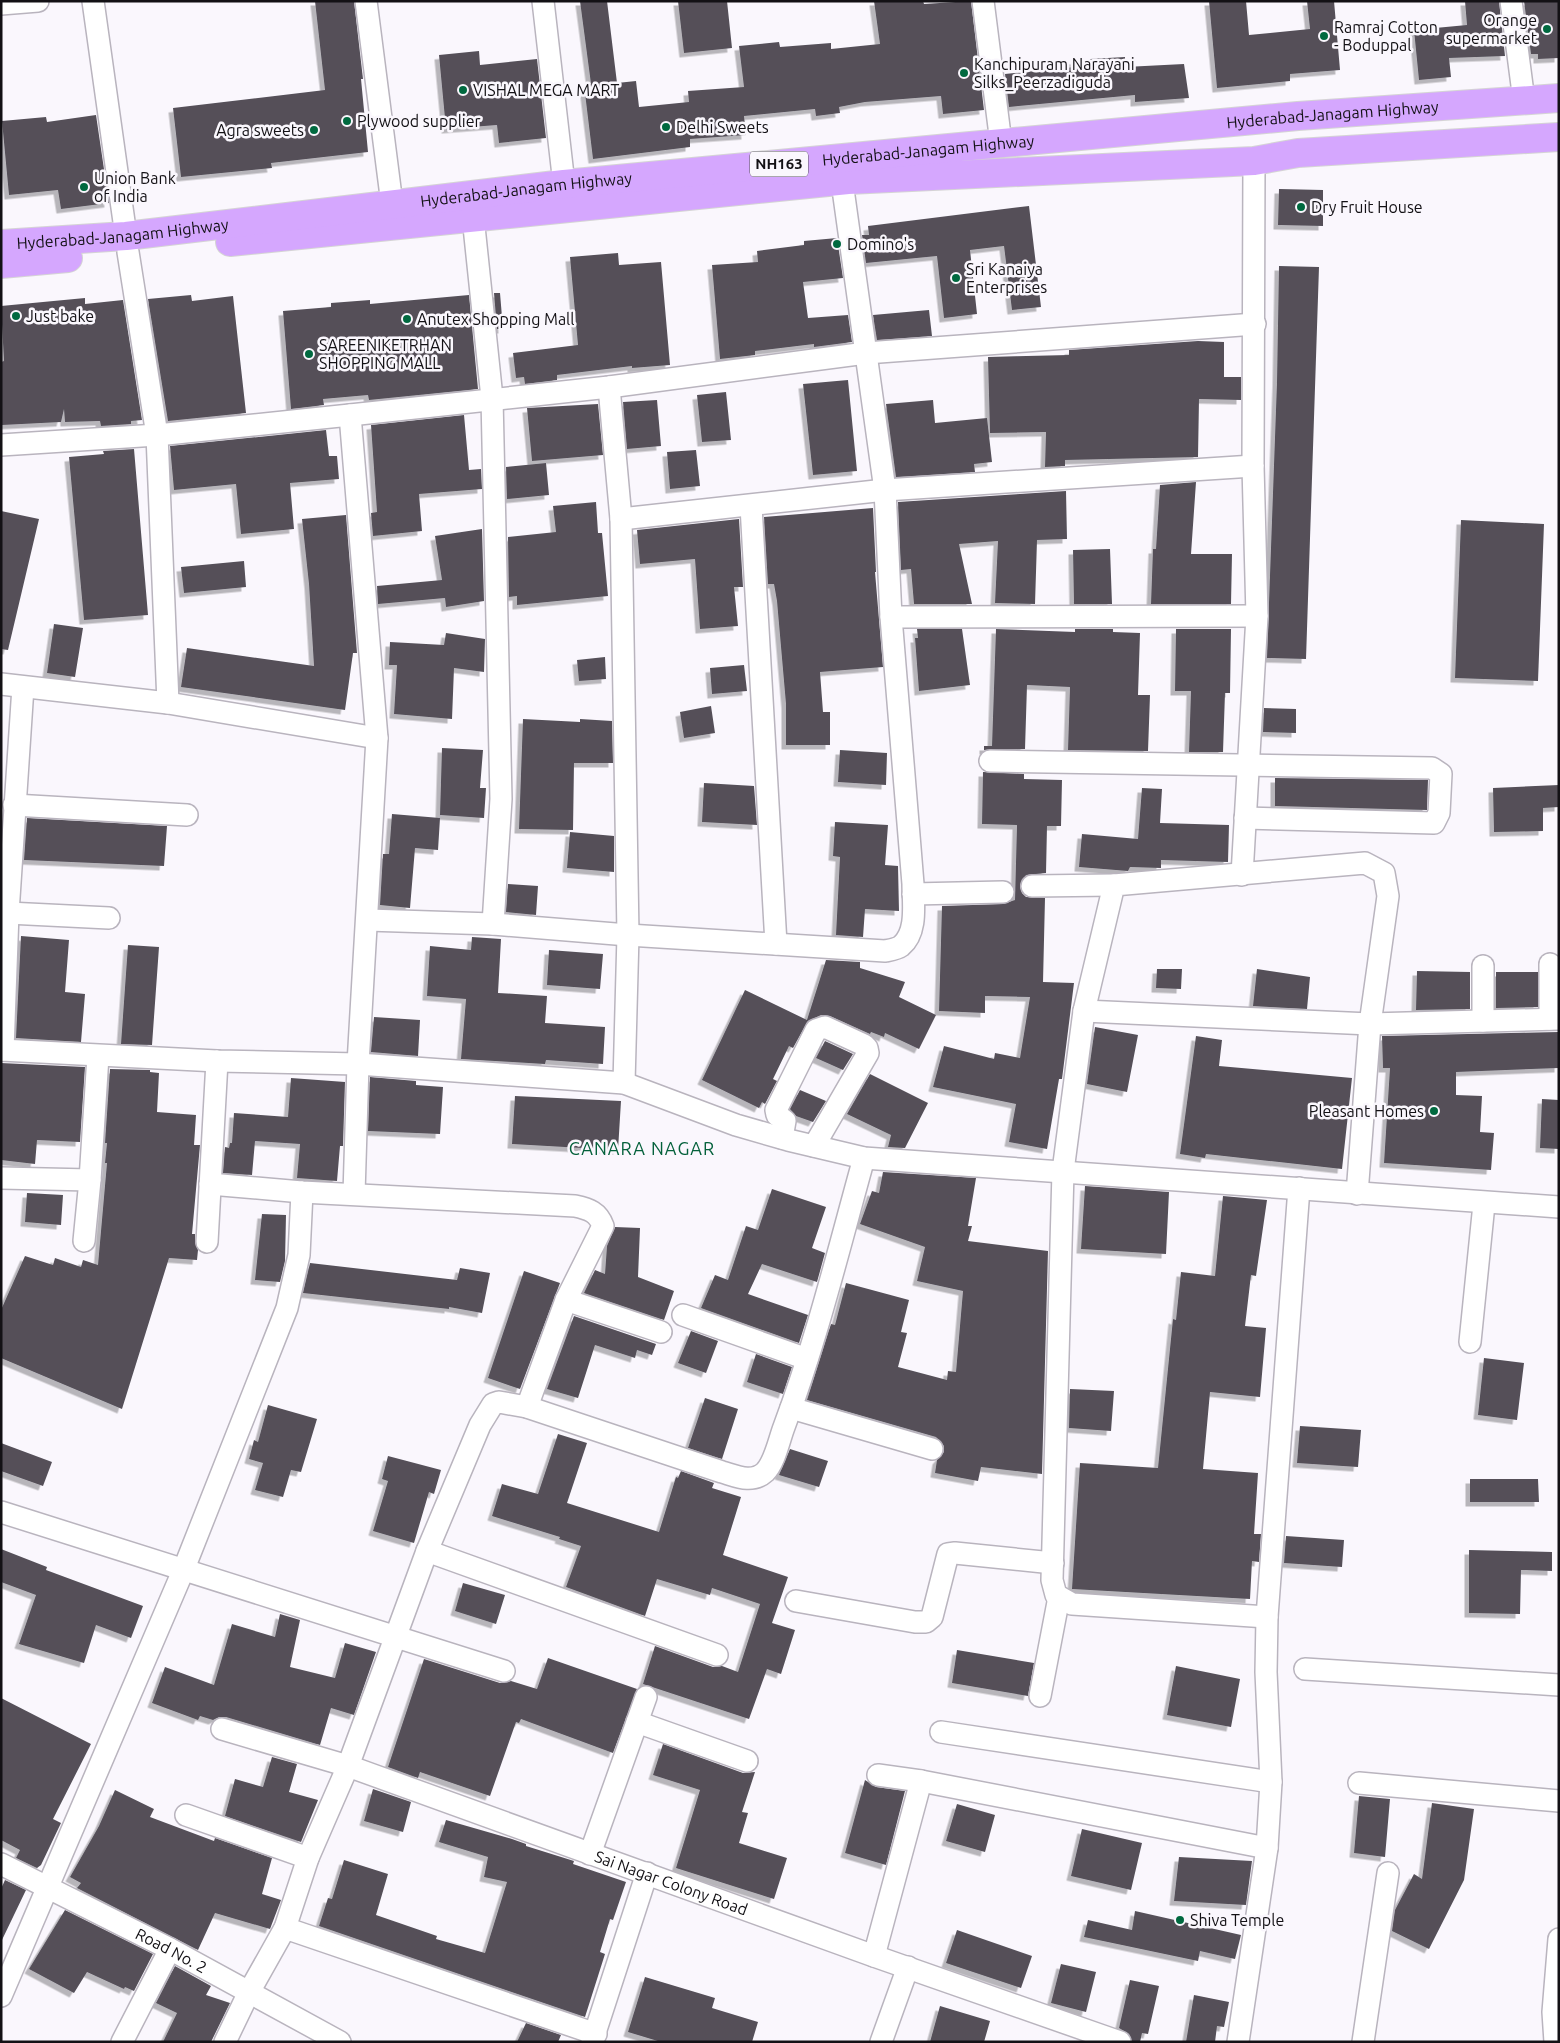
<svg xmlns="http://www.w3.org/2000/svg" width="1560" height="2043" font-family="Ubuntu,sans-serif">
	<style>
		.building { fill: #545059; filter: url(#shadow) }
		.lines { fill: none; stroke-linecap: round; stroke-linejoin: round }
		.street-casing { stroke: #b9b4be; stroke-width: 24 }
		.highway-casing { stroke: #d5d4d5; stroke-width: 30 }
		.street { stroke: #fff; stroke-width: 21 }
		.highway { stroke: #d5a7fe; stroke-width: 28 }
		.poi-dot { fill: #00693f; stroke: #faf7fd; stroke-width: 2 }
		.labels { text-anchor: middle; stroke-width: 5; stroke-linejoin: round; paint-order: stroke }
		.shield { fill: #faf7fd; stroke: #58565b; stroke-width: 1 }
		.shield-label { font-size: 15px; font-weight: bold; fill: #131115 }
		.poi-label { font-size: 16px; fill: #131115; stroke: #faf7fd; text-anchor: start }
		.street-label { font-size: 16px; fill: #131115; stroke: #faf7fd }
		.neighbourhood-label { font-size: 18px; letter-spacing: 1px; fill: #04613b; stroke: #faf7fd }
	</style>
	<defs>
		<filter id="shadow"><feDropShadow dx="-4.5" dy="4.5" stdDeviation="0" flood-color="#0004"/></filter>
	</defs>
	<rect width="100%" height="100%" fill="#faf7fd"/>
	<path class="building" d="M315 1H354L363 79H361L368 152 271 163 272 168 181 177 173 108 325 90Z
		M580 1H607L617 83 636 81 639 107 689 102 688 91 744 87 739 46 779 42 780 47 831 43V49L880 44 874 1H923L924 4 971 1 984 110 943 114 941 96 865 102 839 107 840 113 816 116 815 109 744 116 746 135 690 139V147L593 159 584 85 591 84Z
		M678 1H727L732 48 684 53Z
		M1209 1H1246L1249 35 1310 29 1307 1H1334L1340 70 1290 74V81L1217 88Z
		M1465 1H1499L1505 56 1449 58 1451 77 1419 80 1414 30 1467 25Z
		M1524 1H1559V58L1538 59V54H1531Z
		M479 51 480 65 537 59 546 138 499 143 497 125 446 129 439 55Z
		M1125 57V67L1184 64 1189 98 1135 102V95L1009 107 1005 74 1074 67 1073 60Z
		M96 115 109 203 61 209 58 190 9 195 2 121 46 117 47 122Z
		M1279 189 1323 190V226L1278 225Z
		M1029 206 1041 307 1012 310 1004 246 970 250 977 314 944 318 937 256 866 263 862 235H869L868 226Z
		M837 238 843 278 803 282 808 318 848 315 852 342 814 347V344L755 351V355L720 359 712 265 758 262 757 251 804 245V241Z
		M618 253 619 265 661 262 670 365 632 368V366L557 375V380L525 384 524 377 516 378 513 353 578 345 570 257Z
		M1279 266 1319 267 1306 659 1267 658 1277 382Z
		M494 293H500L503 329H497Z
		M191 295 192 301 233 296 246 413 168 421 148 299Z
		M469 295 478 389 369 400 368 395 323 399 324 405 291 409 283 311 331 307V303L370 300V304Z
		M85 298V304L123 300 142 420 131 421V424L101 426 100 421 65 422 64 409 61 422 2 425 1 362 4 361 1 306Z
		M929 310 932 336 877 340 873 315Z
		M1198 341 1224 342V377H1241V400L1199 399 1198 457 1065 460V466L1045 467 1046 432 990 433 988 357 1069 355V350Z
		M848 380 857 471 813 475 803 384Z
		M726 392 731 440 702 442 697 395Z
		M657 400 661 446 627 449 623 402Z
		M933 400 935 423 987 418 992 462 974 464 975 472 896 477 886 404Z
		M598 404 603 455 532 461 527 408Z
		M464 415 469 470 481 469 482 489 419 494 422 531 373 536 371 513 377 512 371 425Z
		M326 430 329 456H337L339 479 290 483 294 529 241 534 236 484 174 490 170 446Z
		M134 449 148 615 84 620 69 457 104 454 103 451Z
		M696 450 700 486 670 489 667 452Z
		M546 463 549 495 507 499 506 467Z
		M1196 482 1191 554H1232L1231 604H1151L1153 549H1156L1160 485Z
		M1066 491 1067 539 1037 540 1035 604 995 603 998 541 959 544 972 604H914L911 569 901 570 898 502Z
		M596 502 598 533H602L608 596 517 605V596L509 597 508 537 556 532 553 506Z
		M873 508 876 572H875L883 667 820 672 823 712H830V745H786V704L777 601 774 584H768L764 517Z
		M1 511 39 519 8 650 1 649Z
		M346 515 357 653H353L345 710 181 687 187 648 314 666 309 584 302 519Z
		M739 519 743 587H734L738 626 700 629 695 559 640 564 637 530Z
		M1461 520 1544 524 1538 681 1455 678Z
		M482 529 484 601 446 607 445 598 378 604 377 586 442 580 435 536Z
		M1110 549 1112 604H1074L1073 550Z
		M244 561 246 587 184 593 181 567Z
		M54 624 83 628 75 677 47 673Z
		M917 629H962L970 685 919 691 915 638H918Z
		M996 629 1075 632V629H1113V632L1140 633 1138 695H1150L1148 751 1068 750 1070 687 1027 685 1025 749 984 750V746H992Z
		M1176 629H1231L1230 693H1225L1223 752H1189L1191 691H1175Z
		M446 633 485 639 484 672 454 668 452 719 394 714 397 665H389L390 642 444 645Z
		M605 657 606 679 579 681 577 660Z
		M744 665 747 691 712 694 710 668Z
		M711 706 715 733 684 738 680 712Z
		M1264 708 1296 709V733L1263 732Z
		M523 719 580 722V719L612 721 613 763H574L573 830 519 829Z
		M442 748 483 750 480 788H486L484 818 440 815Z
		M840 750 887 753 886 785 838 782Z
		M983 772 1024 774V779L1062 780 1061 826H1047L1046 873 1026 875 1020 886 1022 893 1026 897 1045 898 1043 982 1074 983 1062 1079H1059L1047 1149 1009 1142 1016 1104 933 1087 944 1046 994 1059 995 1053 1020 1058 1030 997 985 996V1013L939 1011 942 906 1003 904 1015 900 1017 825 982 824Z
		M1275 778 1428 780 1427 810 1275 806Z
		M704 783 754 786 757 825 702 822Z
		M1559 785V807L1543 808V831L1494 832 1493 788Z
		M1142 788 1162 789 1160 823 1229 825 1228 862 1161 860V868L1130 867 1128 871 1079 867 1082 834 1138 839Z
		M392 814 440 818 438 850 415 848 410 908 380 905 383 854H389Z
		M27 818 167 826 164 866 24 860Z
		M835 822 888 825 885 865 898 866 899 911 865 909 863 937 836 935 840 857 833 856Z
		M570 832 614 836V872L567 868Z
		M508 884 538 886 536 915 506 912Z
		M21 936 69 940 65 992 85 994 81 1042 16 1038Z
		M472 937 501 939 498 993 547 996 545 1023 605 1027 603 1064 546 1060 545 1064 461 1059 466 999 427 996 430 946 471 950Z
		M128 945 159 947 152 1045 121 1044Z
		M549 950 603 954 600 989 547 985Z
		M826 960 860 962V968L905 982 899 997 936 1015 919 1049 885 1033 884 1037 871 1032 870 1034 830 1016 821 1015 808 1021 793 1048 789 1046 773 1079 777 1081 765 1104 762 1102 759 1108 702 1080 745 990 807 1020Z
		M1157 969H1182L1181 989 1156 988Z
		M1257 969 1310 977 1307 1009 1253 1006Z
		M1417 971 1470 972V1009L1416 1010Z
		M1496 972H1538V1007L1496 1008Z
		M374 1017 420 1020 418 1056 371 1052Z
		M1095 1027 1138 1035 1127 1092 1087 1084Z
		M1559 1032V1068L1456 1072V1095L1482 1096 1480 1132 1494 1133 1491 1170 1384 1163 1390 1068H1383L1382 1036Z
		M1196 1036 1222 1040 1219 1066 1352 1078 1342 1169 1206 1154 1205 1158 1180 1154Z
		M825 1041 853 1054 843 1070 816 1058Z
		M1 1063 85 1067 80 1142 37 1140 35 1164 1 1160Z
		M110 1069 150 1070V1072L159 1073 157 1112 196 1115 194 1145H200L192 1234H195V1242L198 1250 197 1260 169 1258 122 1409 1 1358V1310L25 1256 53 1265 55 1258 81 1267 83 1260 98 1265 107 1163H105L107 1143H105Z
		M870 1074 928 1103 905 1148 888 1147 891 1135 847 1114Z
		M370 1077 416 1081V1085L443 1087 440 1134 368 1131Z
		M291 1078 345 1082 343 1146H340L337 1181 297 1178 300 1144 255 1141 252 1175 223 1173 225 1147 229 1148 230 1143H232L234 1113 288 1117Z
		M800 1090 826 1101 813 1122 796 1116 790 1109Z
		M515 1096 621 1101 618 1150 512 1144Z
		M1542 1099 1559 1100V1149L1540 1148Z
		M883 1172 976 1178 968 1226H972L968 1241 1048 1251 1042 1474 981 1467 978 1481 935 1473 937 1460 944 1452V1446L936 1437 807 1400 831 1324 835 1325 846 1283 909 1300 901 1332 907 1333 898 1367 947 1380 948 1371 956 1372 963 1291 917 1281 925 1247 860 1224 872 1191 879 1193Z
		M1085 1186 1169 1192 1166 1254 1081 1249Z
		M772 1189 826 1207 812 1248 825 1253 817 1282 762 1264 748 1294 808 1315 799 1343 701 1308 715 1275 728 1280 746 1226 758 1230Z
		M27 1193 63 1195 61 1225 25 1222Z
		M1223 1196 1267 1200 1256 1276 1251 1275 1245 1326 1266 1328 1260 1397 1210 1392 1203 1469 1258 1473 1254 1534H1261L1259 1562 1252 1561 1250 1599 1072 1589 1080 1463 1158 1468 1173 1319 1176 1320 1181 1272 1215 1276Z
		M262 1214 286 1215 285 1261 280 1282 255 1280Z
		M615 1227 640 1228 638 1277 674 1291 664 1320 584 1293 595 1270 605 1274 607 1246Z
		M310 1263 457 1280 460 1268 490 1273 482 1313 449 1307V1309L303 1293Z
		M524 1271 560 1283 520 1389 488 1378Z
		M574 1316 656 1344 652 1355 637 1350 635 1358 595 1345 578 1398 547 1389Z
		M691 1331 718 1341 706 1373 678 1363Z
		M756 1354 792 1367 783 1394 747 1382Z
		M1484 1358 1524 1363 1517 1420 1478 1415Z
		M1070 1389 1114 1391 1111 1431 1069 1428Z
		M705 1398 738 1409 722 1459 688 1448Z
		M268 1405 317 1419 301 1472 291 1470 283 1497 255 1490 263 1463 249 1459 254 1440 258 1442Z
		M1300 1426 1361 1430 1358 1467 1297 1463Z
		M558 1434 587 1443 567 1503 659 1532 676 1477 678 1478 681 1471 714 1483 712 1488 741 1497 723 1555 788 1577 772 1623 795 1630 781 1674 767 1669 749 1719 643 1684 655 1646 713 1667 722 1666 738 1672 760 1604 712 1588 710 1595 657 1579 645 1616 566 1587 581 1546 559 1539 560 1537 492 1516 502 1484 538 1494Z
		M1 1443 52 1462 43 1486 1 1471Z
		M790 1449 828 1461 819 1487 779 1475Z
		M388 1456 441 1470 434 1494 429 1492 414 1543 373 1531 388 1481 382 1479Z
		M1470 1479H1538L1539 1502H1470Z
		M1286 1536 1344 1540 1342 1567 1284 1563Z
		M1 1549 47 1567 46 1570 143 1606 131 1638 96 1625 84 1663 19 1644 36 1595 1 1582Z
		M1469 1550 1552 1552V1571L1521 1570 1520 1614 1469 1613Z
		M463 1583 505 1595 496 1624 455 1611Z
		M280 1614 300 1620 290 1667 335 1678 345 1643 376 1652 354 1715 331 1708 320 1745 226 1717H219L213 1720 200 1716 198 1720 152 1703 165 1667 214 1685 232 1624 275 1637Z
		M957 1650 1034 1663 1028 1696 952 1683Z
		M548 1658 637 1689 613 1753 521 1719 519 1723 516 1722 490 1796 420 1772 418 1778 388 1767 424 1659 500 1683 511 1681 537 1689Z
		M1176 1666 1240 1679 1231 1727 1167 1715Z
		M1 1698 91 1744 53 1819 61 1823 41 1865 37 1868 16 1858 20 1850 1 1840Z
		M663 1744 743 1773 755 1772 742 1812 748 1813 739 1843 787 1858 774 1899 676 1868 700 1790 653 1775Z
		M272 1757 297 1764 289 1792 318 1800 301 1842 225 1816 235 1779 263 1787Z
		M865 1780 876 1787 905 1791 886 1865 845 1853Z
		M373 1789 411 1802 403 1832 364 1821Z
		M115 1790 154 1809 150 1817 214 1841 215 1838 272 1858 262 1894 281 1900 270 1929 215 1913 198 1950 77 1888 81 1883 70 1877 99 1826Z
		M1359 1796 1390 1799 1385 1857 1354 1853Z
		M1432 1803 1474 1809 1464 1880 1429 1949 1392 1931 1395 1910 1414 1874 1422 1879Z
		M957 1804 995 1815 985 1852 946 1841Z
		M446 1820 512 1839 526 1844V1846L574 1861 573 1864 626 1882 613 1920 610 1919 600 1952 605 1954 585 2017 319 1926 328 1898 332 1899 344 1860 388 1874 376 1915 437 1936 436 1939 485 1953 507 1882 484 1877 488 1857 439 1842Z
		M1082 1829 1142 1843 1131 1890 1071 1876Z
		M1179 1857 1252 1861 1246 1905 1174 1901Z
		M5 1880 26 1890 1 1942V1889Z
		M65 1910 153 1954 134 1991 125 1987 124 1989 87 1972 74 1993 29 1969Z
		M1135 1911 1241 1935 1235 1959 1200 1951 1198 1961 1084 1937 1088 1920 1132 1930Z
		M957 1930 1032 1956 1021 1988 946 1963Z
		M1061 1964 1096 1972 1086 2012 1051 2003Z
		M175 1966 211 1986 206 1995 230 2003 211 2042H163L177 2013 156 2003Z
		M645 1977 715 1998 712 2008 758 2022 752 2042H661L628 2032Z
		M1130 1980 1159 1986 1148 2034 1142 2033 1140 2042H1132L1129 2034 1119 2028Z
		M1194 1995 1229 2002 1224 2027 1217 2026 1215 2042H1186Z
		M940 2006 990 2021 984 2042H930Z
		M526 2023 561 2035 558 2042H517Z"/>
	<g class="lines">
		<defs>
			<g id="street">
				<path d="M93 1 126 236"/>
				<path d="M366 1 392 204"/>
				<path d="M543 1 564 184"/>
				<path d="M983 1 1001 143"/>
				<path d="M1511 1 1524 101"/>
				<path d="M1 4 38 1"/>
				<path d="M473 217 492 398 501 799 493 924"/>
				<path d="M128 252 157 435 168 703"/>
				<path d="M609 387 621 519 628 935 624 1083"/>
				<path d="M350 415 377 738 358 1064 354 1194"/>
				<path d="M1 445 157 435 350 415 609 387 866 353 1255 324"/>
				<path d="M751 506 776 944"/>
				<path d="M621 519 885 490 1253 466"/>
				<path d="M891 617 1257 616"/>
				<path d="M1 684 168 703 377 738"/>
				<path d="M990 761 1432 768 1441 774 1439 813 1434 823 1245 818"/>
				<path d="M14 805 187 815"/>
				<path d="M1242 875 1257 616 1253 466 1254 161"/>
				<path d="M1032 886 1114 885"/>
				<path d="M913 894 1003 892"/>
				<path d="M8 913 109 918"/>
				<path d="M367 920 493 924 628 935 885 951C890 950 897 949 901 946 918 932 913 903 913 884L891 617 885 490 842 182"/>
				<path d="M1550 964V1019"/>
				<path d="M1084 1011 1370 1024 1559 1019"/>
				<path d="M1483 1021V966"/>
				<path d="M1 1050 217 1061 358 1064 624 1083 736 1125 788 1140 864 1158 1559 1207"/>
				<path d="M3 1050 8 913 23 687"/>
				<path d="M782 1138 785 1121 777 1115 776 1110 816 1030 825 1027 864 1045 867 1048 868 1053 814 1146"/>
				<path d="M1 1178 90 1180"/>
				<path d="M210 1184 302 1192 575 1206C589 1209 598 1212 603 1226L566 1300 527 1407"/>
				<path d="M84 1241 90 1180 98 1056"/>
				<path d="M207 1242 217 1061"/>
				<path d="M566 1300 661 1332"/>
				<path d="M683 1315 807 1359"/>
				<path d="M1470 1342 1484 1204"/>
				<path d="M791 1408 932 1449"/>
				<path d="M1 1512 504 1671"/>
				<path d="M427 1551 717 1655"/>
				<path d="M796 1601 915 1622H926L932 1617 948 1554 955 1553 1053 1563"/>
				<path d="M1267 1617 1072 1604 1056 1595 1052 1580 1063 1171 1084 1011 1114 885 1365 863 1384 873 1388 896 1370 1024 1357 1194"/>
				<path d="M1305 1669 1559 1685"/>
				<path d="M1040 1696 1059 1597"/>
				<path d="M637 1722 747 1761"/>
				<path id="s1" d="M222 1729 348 1766 874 1956 1120 2042"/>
				<path d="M941 1732 1271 1782"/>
				<path d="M878 1775 921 1781 1267 1848"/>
				<path d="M1359 1783 1559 1801"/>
				<path d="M186 1815 308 1858"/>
				<path d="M590 1854 646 1697"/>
				<path id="s2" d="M1 1864 170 1949 340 2042"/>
				<path d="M285 1928 596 2034"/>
				<path d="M874 1956 921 1781"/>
				<path d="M1 1996 183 1571 287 1308 299 1255 302 1192"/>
				<path d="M122 2042 170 1949"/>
				<path d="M225 2042 249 1992 285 1928 308 1858 348 1766 427 1551 480 1425 493 1404 499 1402 527 1407 722 1472C736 1476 752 1484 765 1472 775 1462 779 1440 784 1427 817 1339 839 1248 864 1158"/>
				<path d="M592 2042 647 1873"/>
				<path d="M881 2042 908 1967"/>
				<path d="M1238 2042 1267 1848 1271 1782 1266 1672 1267 1617 1299 1188"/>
				<path d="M1363 2042 1388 1873"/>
				<path d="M1555 2042 1553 2012 1559 1939"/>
			</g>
			<g id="highway">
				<path d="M230 242 848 180 1254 161 1298 153 1559 137"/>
				<path id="s3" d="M1 244 126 236 564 184 949 148 1298 116 1559 98"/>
				<path d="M1 264 68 258"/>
			</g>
		</defs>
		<use href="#street" class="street-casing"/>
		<use href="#highway" class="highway-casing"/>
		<use href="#street" class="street"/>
		<use href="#highway" class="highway"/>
	</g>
	<g class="poi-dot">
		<circle cx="1547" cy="29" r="5"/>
		<circle cx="1324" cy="36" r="5"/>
		<circle cx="964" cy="73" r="5"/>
		<circle cx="463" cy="90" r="5"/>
		<circle cx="347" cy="121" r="5"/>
		<circle cx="666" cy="127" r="5"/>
		<circle cx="314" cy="130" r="5"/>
		<circle cx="84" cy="187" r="5"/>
		<circle cx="1301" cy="207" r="5"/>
		<circle cx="837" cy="244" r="5"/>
		<circle cx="956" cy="278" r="5"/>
		<circle cx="16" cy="316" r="5"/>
		<circle cx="407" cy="319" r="5"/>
		<circle cx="309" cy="354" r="5"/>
		<circle cx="1434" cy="1111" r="5"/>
		<circle cx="1180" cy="1920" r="5"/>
	</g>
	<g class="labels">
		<rect class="shield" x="750" y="151.5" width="58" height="25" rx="4"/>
		<g class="shield-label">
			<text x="779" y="169">NH163</text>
		</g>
		<g class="poi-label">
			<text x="1537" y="26" text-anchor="end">Orange<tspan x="1537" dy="18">supermarket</tspan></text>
			<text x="1334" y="33">Ramraj Cotton<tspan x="1334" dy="18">- Boduppal</tspan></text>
			<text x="974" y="70">Kanchipuram Narayani<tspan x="974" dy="18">Silks_Peerzadiguda</tspan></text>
			<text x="473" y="96">VISHAL MEGA MART</text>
			<text x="357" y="127">Plywood supplier</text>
			<text x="676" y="133">Delhi Sweets</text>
			<text x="304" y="136" text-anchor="end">Agra sweets</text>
			<text x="94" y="184">Union Bank<tspan x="94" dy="18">of India</tspan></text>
			<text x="1311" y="213">Dry Fruit House</text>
			<text x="847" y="250">Domino's</text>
			<text x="966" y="275">Sri Kanaiya<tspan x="966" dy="18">Enterprises</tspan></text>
			<text x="26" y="322">Just bake</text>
			<text x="417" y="325">Anutex Shopping Mall</text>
			<text x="319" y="351">SAREENIKETRHAN<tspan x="319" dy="18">SHOPPING MALL</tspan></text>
			<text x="1424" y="1117" text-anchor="end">Pleasant Homes</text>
			<text x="1190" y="1926">Shiva Temple</text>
		</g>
		<g class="street-label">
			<text dy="6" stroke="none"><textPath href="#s3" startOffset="1338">Hyderabad-Janagam Highway</textPath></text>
			<text dy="6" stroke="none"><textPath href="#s3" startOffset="932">Hyderabad-Janagam Highway</textPath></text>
			<text dy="6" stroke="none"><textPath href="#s3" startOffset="528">Hyderabad-Janagam Highway</textPath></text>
			<text dy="6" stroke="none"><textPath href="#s3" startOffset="122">Hyderabad-Janagam Highway</textPath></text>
			<text dy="6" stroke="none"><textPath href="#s1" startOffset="475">Sai Nagar Colony Road</textPath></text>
			<text dy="6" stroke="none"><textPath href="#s2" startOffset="191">Road No. 2</textPath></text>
		</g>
		<g class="neighbourhood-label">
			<text x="642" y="1155">CANARA NAGAR</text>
		</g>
	</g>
	<rect width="1560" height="2043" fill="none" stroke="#131115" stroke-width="5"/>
</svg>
